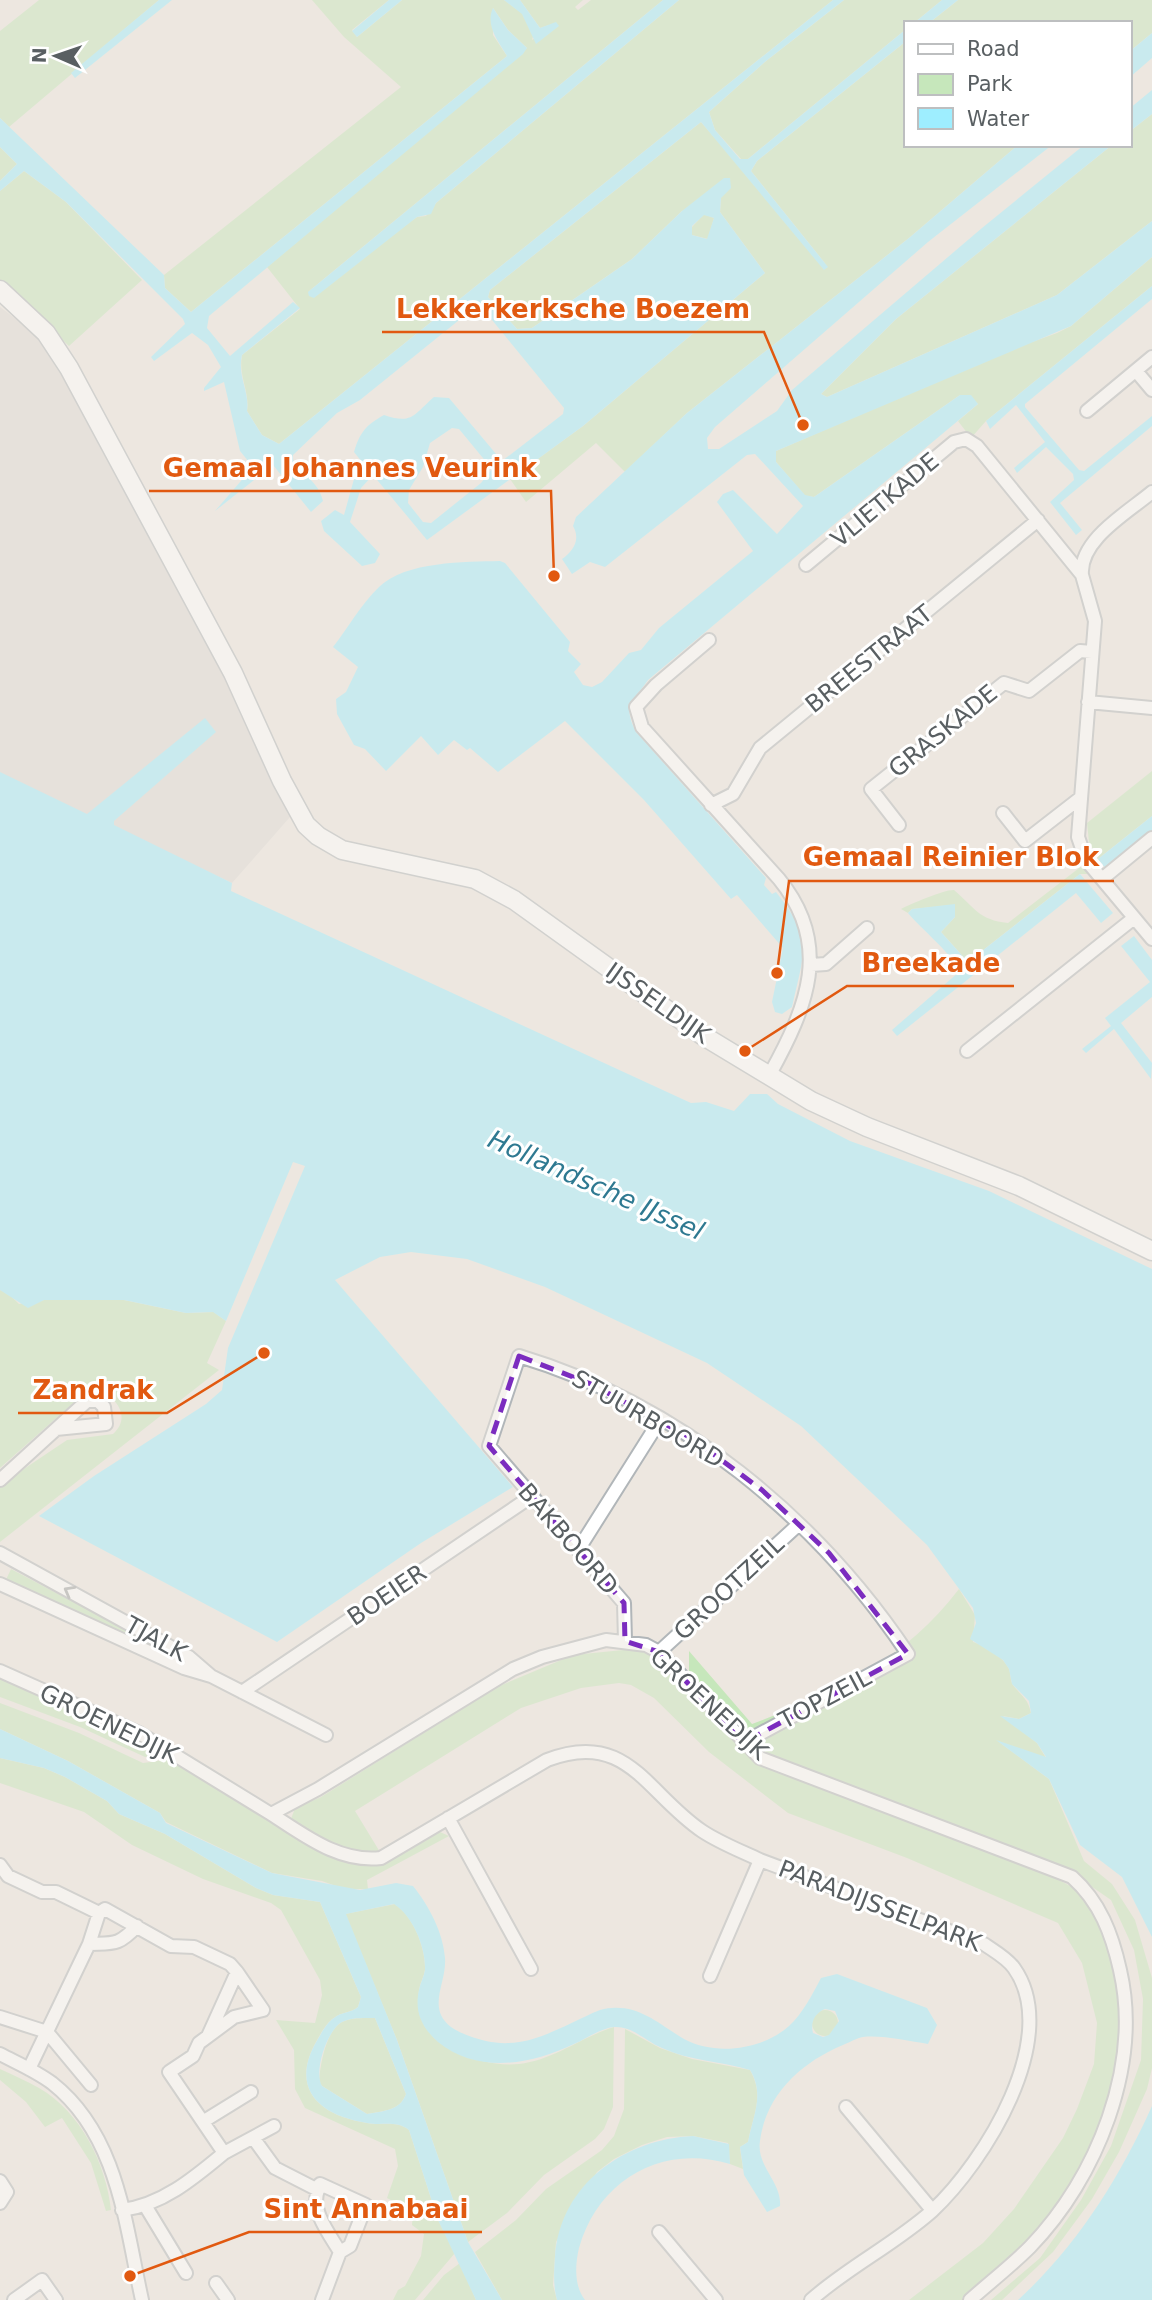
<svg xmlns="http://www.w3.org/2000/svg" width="1152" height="2300" font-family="'DejaVu Sans',sans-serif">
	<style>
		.industrial { fill: #ddd9d5 }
		.green { fill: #c6e7bb }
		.water { fill: #9eeeff; fill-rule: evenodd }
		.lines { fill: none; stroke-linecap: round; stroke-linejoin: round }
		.street-casing { stroke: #b1b6b9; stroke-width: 16 }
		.secondary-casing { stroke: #b0b6b9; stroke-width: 21 }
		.street { stroke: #fff; stroke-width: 12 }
		.secondary { stroke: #fff; stroke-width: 18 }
		.oneway { stroke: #9b9fa1 }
		.marked { fill: none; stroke: #7b2cbf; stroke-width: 5; stroke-dasharray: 14 9; stroke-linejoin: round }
		.labels { text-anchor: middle; stroke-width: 6; stroke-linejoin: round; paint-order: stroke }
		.street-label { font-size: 24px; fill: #595f62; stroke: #fff }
		.water-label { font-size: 26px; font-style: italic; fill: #2e7991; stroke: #fff }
		.leader { fill: none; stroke: #e15910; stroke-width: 2.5 }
		.callout-dot { fill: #e15910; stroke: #fff; stroke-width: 2.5 }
		.callout-label { font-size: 26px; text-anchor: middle; font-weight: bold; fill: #e15910; stroke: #fff; stroke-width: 6; stroke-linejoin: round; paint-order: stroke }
	</style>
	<rect width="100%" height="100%" fill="#ede7e0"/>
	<path class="industrial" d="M0 307 58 351 297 809 232 883 0 774Z"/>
	<path class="green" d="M39 0H159L9 127 0 118V31Z
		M312 0H389L352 30 357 37 402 0H504L522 13 534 33 532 40 556 23 540 28 520 0H583L575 7 578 10 591 0H663L308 292 417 217 426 216 436 203 679 0H833L279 444 262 435 247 411C250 392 238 376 242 355L300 309 267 267 527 48 508 30 493 8V35L507 56 191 312 165 288 164 275 401 87 344 37Z
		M844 0H942L914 23H905V30L748 159H741L715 130 709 112 766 61Z
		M958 0H1152V33L1129 52V23H929Z
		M905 42V145H1018L909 238 687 413 625 472 596 443 526 502 510 479 583 426 765 273 720 212 721 198 682 211 632 259 532 328 517 329 488 297 490 290 701 122 828 267 751 171 757 161Z
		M1152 114V221L1057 295 827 397 821 394 896 319 1112 145H1129V132Z
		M0 147 17 164 0 181Z
		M24 171 66 202 142 280 69 346 0 283V191Z
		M704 214 714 218 708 239 692 235V227Z
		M1152 257V286L986 421 971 438 958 421 978 404 960 395 814 497 805 496 776 462V451L1004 352 1057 333 1071 326Z
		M1152 771V816L1098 859 1089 842 1087 823Z
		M1083 865 1090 874H1080L968 962 941 932 955 917 934 907 912 909 908 913 901 909C910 904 946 889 954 890 975 908 979 920 1008 923Z
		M0 1290 7 1292 19 1304 44 1300H124L186 1313 214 1312 226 1321 207 1363 219 1370 0 1542V1485L67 1440 113 1434C133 1416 114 1395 96 1388L88 1390 0 1468Z
		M11 1569 204 1671 4 1584Z
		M959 1589 975 1615 973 1642C985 1646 1003 1656 1009 1669 1011 1674 1010 1680 1013 1685 1021 1696 1028 1698 1031 1713L1019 1719 1003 1716 1037 1743 1046 1758 999 1742 1049 1779 1084 1861 1112 1884 1135 1920 1152 1978V2068L1147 2089 1119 2152 1092 2199 1053 2252 1002 2300H991L1040 2258 1081 2200 1111 2146 1141 2060 1143 1999 1134 1950 1111 1900 1072 1873 759 1750 689 1672V1651L752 1724C834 1693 904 1661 959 1589Z
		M633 1649 657 1655 755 1763 1035 1867 1072 1887 1086 1900 1102 1932 1123 1990 1117 2100 1044 2234 970 2300H909L983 2243 1014 2209 1063 2138 1077 2109 1094 2064 1097 2023 1082 1963 1058 1923 907 1858 788 1813 709 1752 654 1698 631 1685 619 1683 581 1688 521 1708 355 1811 380 1852C347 1857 318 1836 291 1819L295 1808 321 1797 497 1687 573 1655Z
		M0 1676 124 1731 158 1751V1755L145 1757 80 1727 0 1697Z
		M0 1703 79 1733 143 1763 171 1759 333 1857C380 1874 400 1855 440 1832L449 1836 367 1880 368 1889H344L322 1881 272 1873 166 1822 160 1813 68 1761 0 1729Z
		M0 1758 44 1768 65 1777 107 1801 119 1814 165 1834 256 1888 273 1895 320 1902 361 1997 358 2007C351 2013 341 2012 334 2018 326 2023 320 2035 315 2044 290 2091 322 2116 367 2123 383 2126 396 2120 409 2130L438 2220 455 2253 415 2300H393L398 2290 405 2286 421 2256 424 2234 412 2225 413 2212 387 2198 398 2166 395 2149 305 2108 295 2089 294 2050 276 2020 315 2023 322 1995 320 1980 281 1910 271 1903 203 1879 132 1845 84 1812 0 1783Z
		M395 1904C413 1916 426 1948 425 1970 424 1977 420 1983 419 1990 416 2020 429 2041 457 2052 476 2061 498 2066 519 2064 554 2060 581 2037 614 2027L613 2107 604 2129 595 2139 544 2175 507 2213 468 2242 397 2040 345 1914Z
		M812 2023a13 13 0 1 1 26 0a13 13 0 1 1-26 0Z
		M375 2018 406 2094C400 2111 383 2111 367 2114L322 2086 319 2082C320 2065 326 2030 342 2022 351 2017 365 2018 375 2018Z
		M625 2029 660 2048 692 2059 750 2070C765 2096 753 2115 748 2142L740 2147 743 2169 730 2164 728 2143 693 2136 667 2137 642 2145 614 2159 597 2172 556 2242 553 2285 557 2300H502L475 2252 516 2220 546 2189 602 2150 614 2136 624 2109Z
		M0 2069C13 2075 27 2081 39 2088 81 2112 106 2164 111 2210L106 2211 91 2163 62 2118 45 2127 26 2102 0 2080Z
		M460 2263 476 2300H423L444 2275Z"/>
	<path class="water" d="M159 0H172L75 78 71 73Z
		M389 0H402L357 37 352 31Z
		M504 0H520L540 28 556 22 559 26 536 44 522 14Z
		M663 0H679L436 203 431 214 417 217 314 298 309 296 308 292Z
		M833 0H844L766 61 709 112 715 130 740 159H748L905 30V42L757 161 751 171 828 267 824 270 701 122 490 290 488 297 517 329 532 328 632 259 682 211 724 178H730L731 188 721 198 720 212 765 273 583 426 427 540 373 475 361 488 350 522 380 554 375 563 362 566 324 531 321 521 335 510 344 515 354 479 366 467 354 452C360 432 366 425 384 415 413 425 414 414 434 397L449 398 502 461 563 414 564 408 479 304 360 400 337 413 293 455C291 472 317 475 323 501L311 512 273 465 215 511 253 467 240 451 224 382 204 391V388L221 367 208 345 192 333 154 361 151 357 185 324 183 319 66 202 24 171 0 191V181L17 164 0 147V118L164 275 165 288 191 312 507 56C498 41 485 25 493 8L508 30 527 48 523 54 209 316 207 328 230 356 293 302 300 308 242 355C237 376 250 392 247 411L262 435 279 444ZM704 215 714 218 707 239 692 235V226ZM452 428 459 429 492 469 481 483 431 523 423 522 408 503 409 490 423 467 430 443Z
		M942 0H958L929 23H914Z
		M1152 33V58L1129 78V52Z
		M1152 90V114L1129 132V109Z
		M1018 145H1052L928 242 715 427 707 438 708 449H719L777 411 792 390 982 228 1084 145H1112L896 319 821 394 827 397 1057 295 1152 221V257L1071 326 776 451V462L805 495 814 497 960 395H971L978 404 648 680C633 702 622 704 636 732L766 878 764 885 772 894 776 892C814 940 804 952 792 1007L782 1014 775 1012 772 1002 783 948 737 895 731 899 644 800 565 721 498 772 470 748 467 750 454 740 438 755 421 736 386 771 365 749 354 745 337 714 336 699 346 692 358 667 333 647C348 628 361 604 379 587 406 561 465 562 500 561L505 563 570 642 568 651 581 664 574 672 583 685 592 687 602 682 629 653 641 650 659 628 753 551 717 502 723 494 733 490 777 534 803 506 755 454 747 455 605 567 590 562 572 574 562 559C573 551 581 540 573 526L576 517 687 413 909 238Z
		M1152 286V299L1025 404V407L1079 470 1084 471 1152 416V426L1060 503 1082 530 1076 535 1050 502 1074 480 1073 474 1046 447 1017 473 1014 468 1045 442 1016 405 990 429 986 421Z
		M205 718 216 732 114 821V825L232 883 231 891 691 1103 706 1102 734 1111 750 1094H767L778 1104 850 1141 989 1191 1152 1269V1937L1122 1877 1080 1845 1049 1779 996 1740 1046 1757 1037 1743 1000 1716 1019 1719 1031 1713 1029 1701 1012 1684 1009 1669 1003 1660 970 1639 976 1623 973 1608 927 1545 801 1426 707 1363 545 1287 467 1259 411 1252 380 1257 335 1280 513 1487 421 1543 277 1642 39 1516 94 1476 206 1404 222 1390 228 1348 305 1166 293 1162 226 1321 213 1312 186 1313 124 1300H44L28 1308 0 1290V772L87 814Z
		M1152 816V832L1106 869 1098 859Z
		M1080 874 1113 913 1101 923 1076 893 897 1036 892 1030 959 972C956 957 920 928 908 913L912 909 955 904V917L941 932 968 962Z
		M1134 936 1152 960V997L1121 1023 1152 1063 1151 1079 1114 1029 1086 1053 1082 1049 1111 1026 1105 1018 1150 982 1121 946Z
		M0 1729 68 1761 160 1813 166 1823 272 1873 360 1890 396 1883 413 1886C429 1906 443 1932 445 1958 447 1983 426 2008 451 2027 461 2034 474 2038 486 2041 522 2049 550 2033 582 2018 591 2014 601 2008 612 2008 641 2006 660 2025 684 2039 715 2056 762 2050 789 2026 803 2013 812 1995 821 1978L837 1974 927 2008 937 2025 928 2044C908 2041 883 2035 863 2037 857 2038 850 2042 843 2045 802 2062 766 2094 760 2141 756 2166 782 2182 780 2206L767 2212 744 2175 740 2147 748 2142C753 2115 765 2095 750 2070 720 2061 690 2061 662 2048 645 2041 633 2026 614 2027 601 2028 586 2039 574 2044 532 2064 479 2075 438 2042 422 2028 414 2011 419 1990 420 1983 424 1977 425 1970 426 1948 413 1916 394 1904L346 1914 397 2040 468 2242 502 2300H476L438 2220 409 2130C396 2120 382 2126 367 2123 322 2116 290 2091 315 2044 320 2036 326 2023 334 2018 341 2012 351 2013 358 2007L361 1997 320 1902 273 1895 256 1888 165 1834 119 1814 107 1801 65 1777 44 1768 0 1758ZM825 2009 835 2011 839 2021 829 2035 823 2037 813 2033C810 2022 815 2013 825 2009ZM375 2018 406 2094C400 2111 383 2111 367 2114L322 2086C313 2071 328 2029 342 2022 351 2017 365 2018 375 2018Z
		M1152 2106V2300H1018C1077 2246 1119 2179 1152 2106Z
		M693 2136 729 2144 730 2164C662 2143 598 2180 579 2248 575 2265 574 2286 585 2300H557C553 2285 554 2272 555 2257 560 2184 625 2139 693 2136Z"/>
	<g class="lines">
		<defs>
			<path id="street" d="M1136 371 1152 390
				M1087 411 1152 357
				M806 565 954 442 966 439 977 446 1082 575 1095 621 1078 837 1086 860 1152 939
				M1082 575C1079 540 1127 513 1152 492
				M709 640 656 685 636 707 642 727 779 879C833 945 807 1007 770 1074
				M1088 702 1152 708
				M711 805 733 794 760 748 1038 520
				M1003 813 1025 841 1079 799
				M899 825 871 789 1004 683 1029 691 1080 651 1092 652
				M1102 879 1152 838
				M811 965 826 964 867 928
				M967 1051 1134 918
				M0 1480 87 1401H98L104 1407 106 1424 56 1429
				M578 1550 660 1420
				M0 1553 189 1657 211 1676
				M0 1584 184 1668 211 1676 326 1735
				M625 1641 624 1603 489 1446 519 1356C679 1404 817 1518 908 1654L743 1743
				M659 1652 799 1524
				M0 1671 139 1733 271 1814 318 1789 513 1669 542 1657 606 1640 646 1645 659 1652 760 1758 1072 1877C1100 1902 1112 1934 1120 1970 1142 2065 1097 2178 1030 2247 1011 2266 989 2283 970 2300
				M242 1692 532 1496
				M271 1814C304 1835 339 1863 381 1858L547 1760C627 1729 646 1793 702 1831 720 1843 741 1851 760 1860L984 1944C994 1951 1007 1958 1014 1968 1063 2037 984 2163 932 2211 895 2244 848 2267 811 2300
				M448 1818 531 1969
				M0 1865 8 1876 42 1892H56L99 1913
				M89 1944C114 1943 118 1946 137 1926
				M710 1976 760 1860
				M0 2017 47 2032 91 2085
				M0 2054C17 2063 36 2071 52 2083 118 2135 125 2223 142 2300
				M29 2069 89 1944 99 1913 105 1909 171 1946 194 1947 230 1964 237 1972
				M846 2107 932 2210
				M204 2121 251 2092
				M254 2139 275 2168 318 2190C310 2210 330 2235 340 2252L322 2300
				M224 2153 274 2126
				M0 2181 7 2192 0 2203
				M318 2190 320 2184 366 2205 350 2246 340 2252
				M146 2207 186 2273
				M122 2210C162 2205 194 2178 224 2153L169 2072 193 2056 199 2043 234 2017 263 2010 237 1972 208 2036
				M659 2232 716 2300
				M216 2283 228 2300
				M14 2300 42 2280 56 2300"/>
			<path id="secondary" d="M0 290 46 333 69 368 233 673 282 781 306 825 318 836 342 850 475 879 514 900 702 1035 811 1101 867 1127 1019 1186 1152 1251"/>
		</defs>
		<use href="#street" class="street-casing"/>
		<use href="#secondary" class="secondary-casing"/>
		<use href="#street" class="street"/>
		<use href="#secondary" class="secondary"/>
	</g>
	<defs><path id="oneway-chevron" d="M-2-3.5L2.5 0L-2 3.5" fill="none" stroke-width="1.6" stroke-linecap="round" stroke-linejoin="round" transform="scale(1.75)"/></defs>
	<use class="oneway" href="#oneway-chevron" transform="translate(69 1591) rotate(-151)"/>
	<path d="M0 0H1152V2300H0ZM519 1356 591 1384 693 1439 762 1490 829 1553 908 1654 743 1743 659 1652 625 1641 624 1603 489 1446Z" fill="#ede7e0" fill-opacity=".55" fill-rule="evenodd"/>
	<path class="marked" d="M519 1356 591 1384 693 1439 762 1490 829 1553 908 1654 743 1743 659 1652 625 1641 624 1603 489 1446Z"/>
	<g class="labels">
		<g class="street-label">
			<text transform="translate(885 500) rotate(-40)" y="8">VLIETKADE</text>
			<text transform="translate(869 659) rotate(-39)" y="8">BREESTRAAT</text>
			<text transform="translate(943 731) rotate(-39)" y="8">GRASKADE</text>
			<text transform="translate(658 1003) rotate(35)" y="8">IJSSELDIJK</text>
			<text transform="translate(648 1419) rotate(30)" y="8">STUURBOORD</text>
			<text transform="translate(568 1539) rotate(49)" y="8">BAKBOORD</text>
			<text transform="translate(729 1588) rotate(-43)" y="8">GROOTZEIL</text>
			<text transform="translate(387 1595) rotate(-34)" y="8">BOEIER</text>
			<text transform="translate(156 1639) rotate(29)" y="8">TJALK</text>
			<text transform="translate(825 1699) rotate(-28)" y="8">TOPZEIL</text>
			<text transform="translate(709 1704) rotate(43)" y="8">GROENEDIJK</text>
			<text transform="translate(109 1724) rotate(26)" y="8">GROENEDIJK</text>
			<text transform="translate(880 1906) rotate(21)" y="8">PARADIJSSELPARK</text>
		</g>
		<g class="water-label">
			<text transform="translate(596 1185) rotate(24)" y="9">Hollandsche IJssel</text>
		</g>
	</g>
	<path class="leader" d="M803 425L764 332H382M554 576L551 491H149M777 973L789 881H1114M745 1051L847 986H1014M264 1353L167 1413H18M130 2276L249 2232H482"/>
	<g class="callout-dot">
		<circle cx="803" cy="425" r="7"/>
		<circle cx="554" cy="576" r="7"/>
		<circle cx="777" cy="973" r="7"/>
		<circle cx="745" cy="1051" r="7"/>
		<circle cx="264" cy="1353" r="7"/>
		<circle cx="130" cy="2276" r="7"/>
	</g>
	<g class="callout-label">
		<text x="573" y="318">Lekkerkerksche Boezem</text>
		<text x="350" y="477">Gemaal Johannes Veurink</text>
		<text x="951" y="866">Gemaal Reinier Blok</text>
		<text x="931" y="972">Breekade</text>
		<text x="93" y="1399">Zandrak</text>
		<text x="366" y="2218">Sint Annabaai</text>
	</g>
	<rect x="904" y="21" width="228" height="126" fill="#ffffff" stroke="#bdbfc0" stroke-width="2"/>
	<rect x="918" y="44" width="35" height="10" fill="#ffffff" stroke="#bdbfc0" stroke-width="2"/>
	<text x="967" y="56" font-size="21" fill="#595f62">Road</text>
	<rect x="918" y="74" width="35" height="21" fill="#c6e7bb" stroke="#bdbfc0" stroke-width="2"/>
	<text x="967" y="91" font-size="21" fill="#595f62">Park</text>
	<rect x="918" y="108" width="35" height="21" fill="#9eeeff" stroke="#bdbfc0" stroke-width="2"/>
	<text x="967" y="126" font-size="21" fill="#595f62">Water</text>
	<g transform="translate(56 56) rotate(272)" stroke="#ffffff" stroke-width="5" paint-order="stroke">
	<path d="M0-5L12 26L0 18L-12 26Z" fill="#595f62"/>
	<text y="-10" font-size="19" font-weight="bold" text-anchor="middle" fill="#595f62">N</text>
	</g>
</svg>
